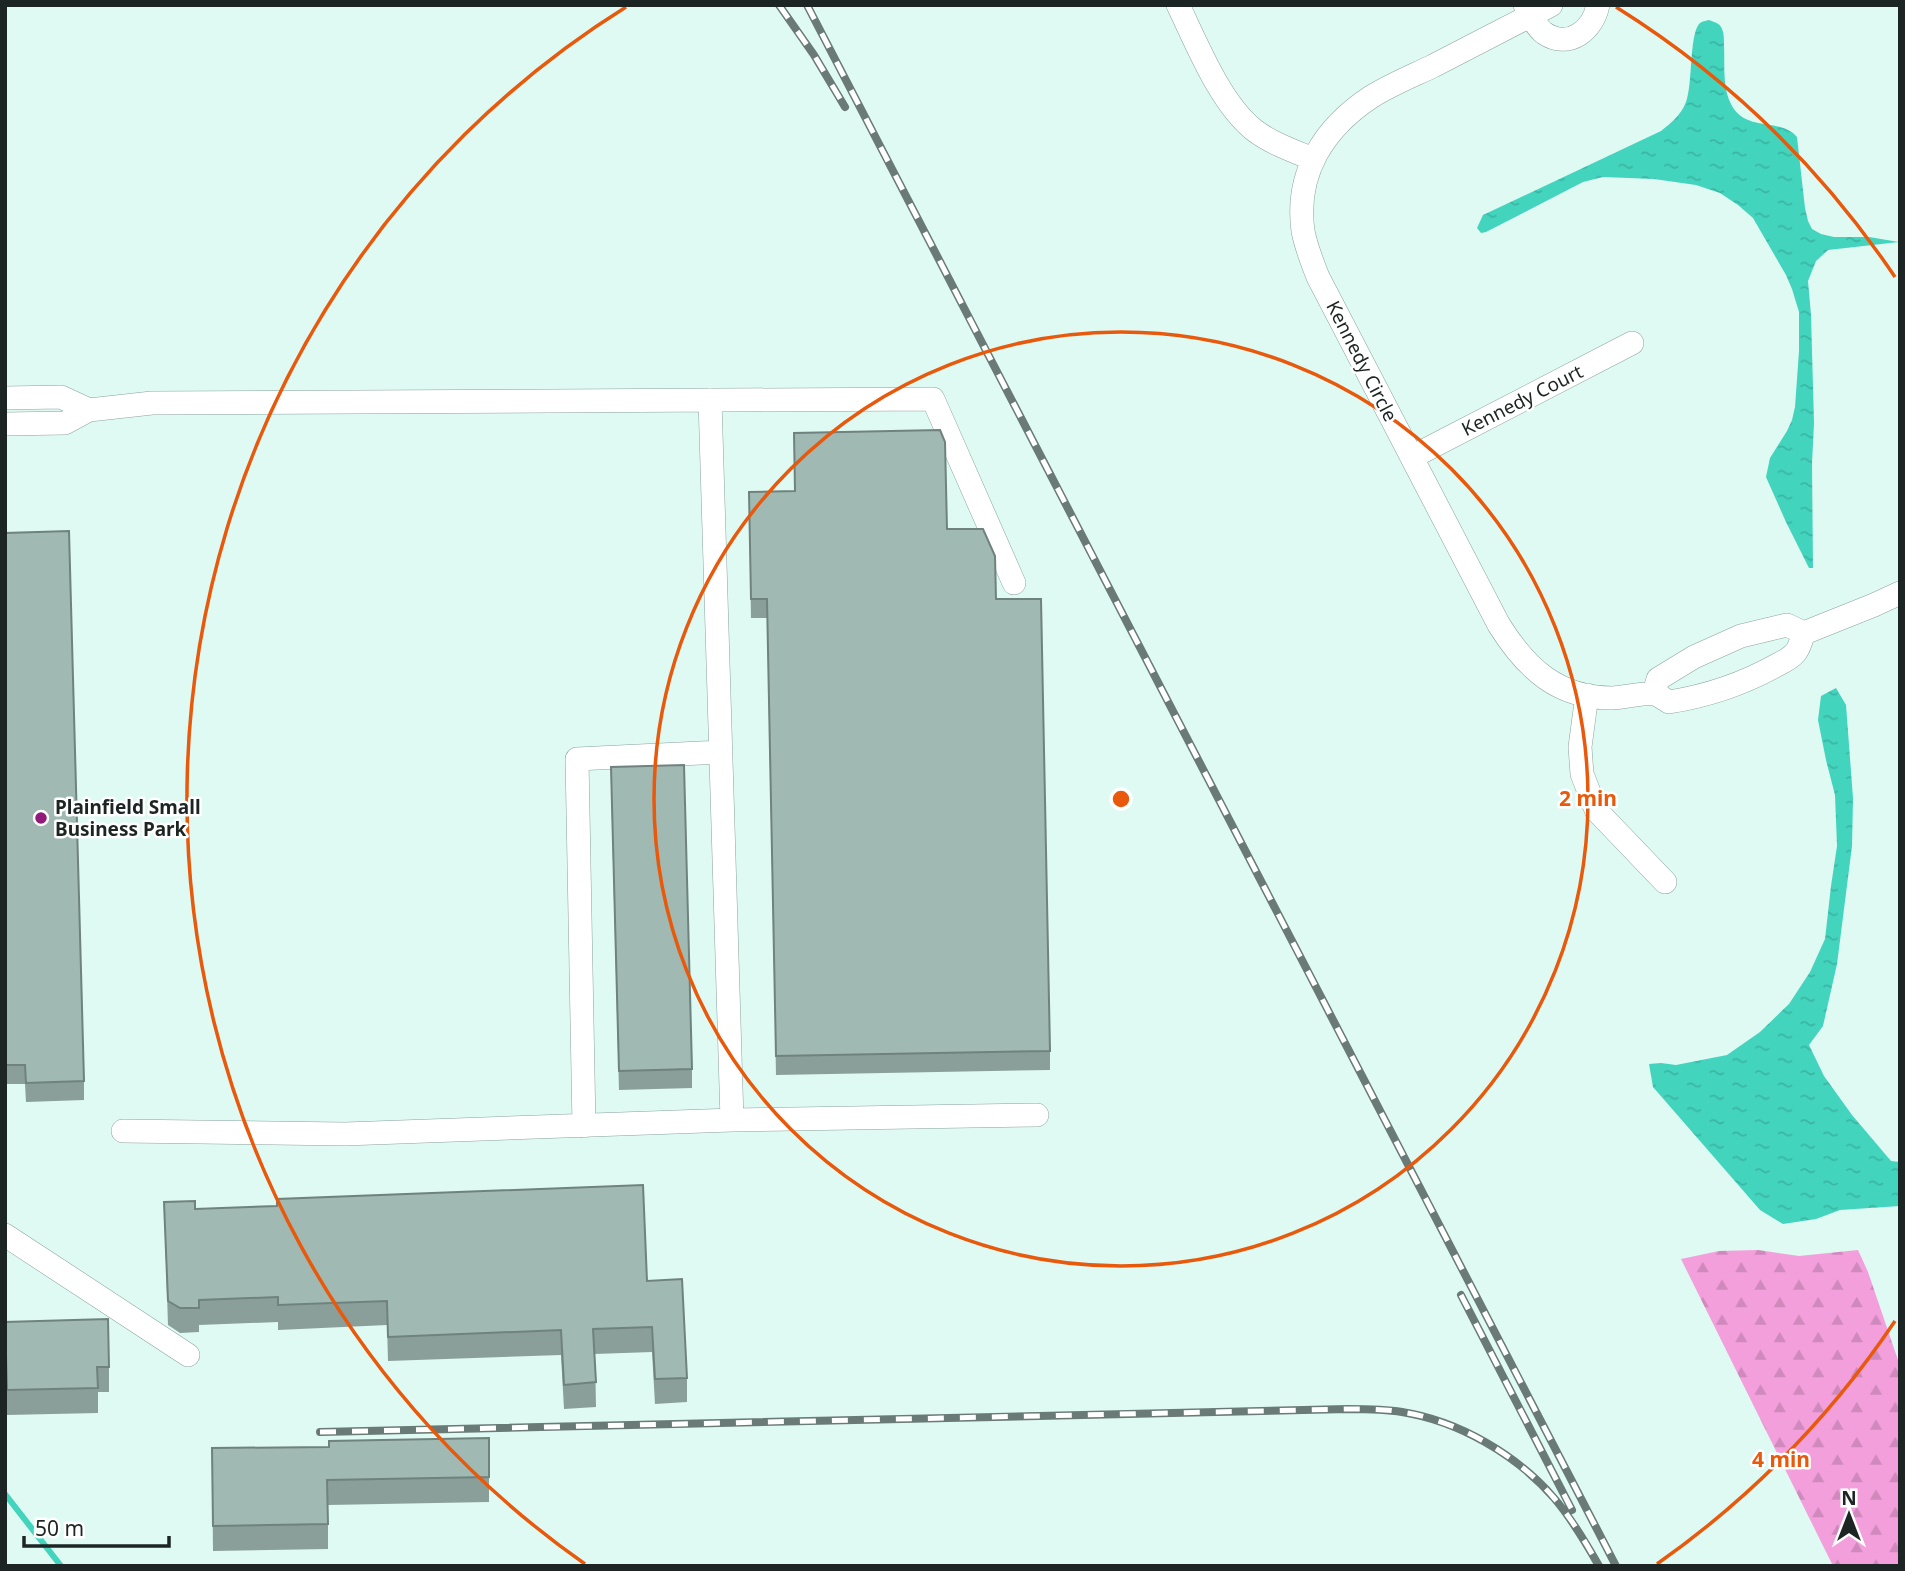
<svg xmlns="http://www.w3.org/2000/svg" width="1905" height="1571" font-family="'Noto Sans',sans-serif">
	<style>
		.forest { fill: url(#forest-firs) }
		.water { fill: url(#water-ripples) }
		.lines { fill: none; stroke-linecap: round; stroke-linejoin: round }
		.stream { stroke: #43d4be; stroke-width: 6 }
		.minor-casing { stroke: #8ba39d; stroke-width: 24 }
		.minor { stroke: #fff; stroke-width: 23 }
		.rail-casing { stroke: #6a7a76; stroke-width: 8 }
		.rail { stroke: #fff; stroke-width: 5; stroke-dasharray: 16; stroke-linecap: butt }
		.wall { fill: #8a9f9a }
		.building { fill: #a0b9b3; stroke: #70827d; stroke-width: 2 }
		.ring { fill: none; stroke: #e8590c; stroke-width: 3.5 }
		.poi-dot { fill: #911b7a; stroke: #fff; stroke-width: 2.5 }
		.labels { text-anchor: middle; stroke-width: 5; stroke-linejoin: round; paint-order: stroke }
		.street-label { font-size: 19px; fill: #1c2523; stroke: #fff }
		.poi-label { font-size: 19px; font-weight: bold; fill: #1c2523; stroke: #fff; text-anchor: start }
		.centre { fill: #e8590c; stroke: #fff; stroke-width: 3.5 }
		.ring-label { font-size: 21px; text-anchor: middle; font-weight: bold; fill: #e8590c; stroke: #fff; stroke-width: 5; stroke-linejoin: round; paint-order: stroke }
	</style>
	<defs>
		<pattern id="forest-firs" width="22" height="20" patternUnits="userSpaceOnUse" patternTransform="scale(1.75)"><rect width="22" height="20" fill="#f39fdc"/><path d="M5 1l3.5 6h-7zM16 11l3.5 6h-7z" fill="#d089bc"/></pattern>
		<pattern id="water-ripples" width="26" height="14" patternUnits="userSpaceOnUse" patternTransform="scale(1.75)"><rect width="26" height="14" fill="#43d4be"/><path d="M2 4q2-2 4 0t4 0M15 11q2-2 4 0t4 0" fill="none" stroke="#3ab6a3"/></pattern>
	</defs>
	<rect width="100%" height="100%" fill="#dff9f3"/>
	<path class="forest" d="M1758 1250 1799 1256 1858 1250 1868 1272 1900 1366V1566H1833L1681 1259 1719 1251Z"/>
	<path class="water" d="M1709 20C1714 22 1720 23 1722 29 1724 33 1724 40 1724 45 1725 64 1722 87 1731 104 1745 133 1781 117 1797 137L1805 208 1808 221 1812 229 1821 234 1834 237H1869L1899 242 1828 250 1816 261 1808 281 1811 315 1814 423 1812 463 1813 568H1809L1786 522 1766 477 1770 458 1787 431 1792 420 1795 407 1799 351V312L1792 289 1786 275 1753 218 1738 205 1720 193 1696 185 1654 179 1603 177 1583 182 1486 232 1481 233 1477 228 1483 215 1661 131C1671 123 1681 115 1686 102 1693 83 1689 37 1699 24 1702 21 1705 21 1709 20Z
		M1836 688 1846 705 1853 798 1852 846 1837 964 1823 1026 1809 1045 1824 1076 1852 1115 1891 1161 1900 1162V1206L1840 1210 1816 1219 1783 1224 1760 1210 1653 1087 1649 1064 1661 1063 1676 1065 1727 1055 1760 1032 1789 1004 1810 972 1825 939 1831 886 1837 846 1835 795 1826 760 1818 720 1821 696Z"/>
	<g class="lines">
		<path class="stream" d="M5 1494 61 1566"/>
		<defs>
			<path id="minor" d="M1178 5C1197 44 1220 103 1254 130 1271 143 1293 151 1313 159
				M1525 5C1530 14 1536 27 1544 33 1569 50 1593 30 1598 5
				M1551 5C1512 25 1472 46 1433 66 1412 76 1390 85 1371 97 1324 128 1295 173 1303 231 1306 247 1312 262 1318 277L1499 625C1526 668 1557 698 1612 698 1622 698 1647 692 1655 694 1659 695 1665 700 1669 702 1707 696 1743 684 1777 665 1783 662 1791 658 1795 653 1800 648 1801 639 1804 633
				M5 398 61 397 89 410
				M710 400 732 1120
				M5 424 65 423 89 410 152 403 933 399 1014 583
				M1412 457 1632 343
				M1654 693 1658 679 1694 657 1741 636 1787 625 1804 633 1874 605 1900 593
				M1587 695 1580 747 1582 774 1596 810 1665 882
				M584 1126 577 759 721 752
				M123 1131 345 1134 732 1120 1037 1115
				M5 1235 188 1355"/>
		</defs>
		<use href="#minor" class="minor-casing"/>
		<use href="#minor" class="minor"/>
		<defs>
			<path id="rail" d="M779 5 814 55 845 107
				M807 5 1616 1566
				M1461 1295 1572 1510
				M320 1432 1348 1409C1366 1409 1384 1409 1402 1412 1459 1421 1517 1455 1554 1498 1572 1519 1586 1543 1599 1566"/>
		</defs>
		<use href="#rail" class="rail-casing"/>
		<use href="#rail" class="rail"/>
	</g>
	<path class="wall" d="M749 492 947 529 996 599 1050 1051V1070L776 1075 767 618H751Z
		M5 533 84 1081V1100L26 1102 25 1084H5Z
		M611 786 692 1069V1088L619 1090Z
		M164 1202 195 1209 647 1281 687 1378V1402L655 1404 652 1352 595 1354 596 1407 564 1409 561 1355 388 1361 387 1325 278 1330V1322L199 1325V1332L180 1333 168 1325Z
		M5 1322 109 1367V1392H98V1413L7 1415Z
		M489 1438V1502L328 1505V1549L213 1551 212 1448 329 1447Z"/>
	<path class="building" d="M940 430 945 442 947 529H983L995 556 996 599H1041L1050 1051 776 1056 767 599H751L749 492 795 491 794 433Z
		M69 531 84 1081 26 1083 25 1065H5V533Z
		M684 765 692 1069 619 1071 611 767Z
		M643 1185 647 1281 682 1279 687 1378 655 1379 652 1327 593 1329 596 1382 564 1385 561 1330 388 1337 387 1301 278 1305V1297L199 1300V1308H180L168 1301 164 1202 195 1201V1209L277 1206V1199Z
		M108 1319 109 1367H97L98 1388 7 1390 5 1322Z
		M489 1438V1477L327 1480 328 1524 213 1526 212 1448 329 1447V1441Z"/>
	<g class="ring">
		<circle cx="1121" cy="799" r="467"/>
		<path d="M1895 1321A934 934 0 0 1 1657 1564M585 1564A934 934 0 0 1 626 7M1616 7A934 934 0 0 1 1895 277"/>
	</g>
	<circle class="poi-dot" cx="41" cy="818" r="7"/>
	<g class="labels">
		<g class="street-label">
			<text transform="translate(1362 361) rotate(63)" y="7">Kennedy Circle</text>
			<text transform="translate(1522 400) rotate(-27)" y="7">Kennedy Court</text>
		</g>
		<g class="poi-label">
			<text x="55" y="814">Plainfield Small<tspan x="55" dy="22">Business Park</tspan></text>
		</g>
	</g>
	<circle cx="1121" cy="799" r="10" class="centre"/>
	<g class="ring-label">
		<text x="1588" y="806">2 min</text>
		<text x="1781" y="1467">4 min</text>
	</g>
	<rect width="1905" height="1571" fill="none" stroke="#1c2523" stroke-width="14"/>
	<g transform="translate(1849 1515)" stroke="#ffffff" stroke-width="5" paint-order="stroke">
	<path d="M0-5L12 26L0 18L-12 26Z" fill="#1c2523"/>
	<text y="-10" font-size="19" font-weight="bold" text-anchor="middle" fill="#1c2523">N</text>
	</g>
	<path d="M24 1536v10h145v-10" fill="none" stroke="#1c2523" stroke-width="3.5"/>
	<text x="35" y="1536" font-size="21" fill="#1c2523" stroke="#ffffff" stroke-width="5" paint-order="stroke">50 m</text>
</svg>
